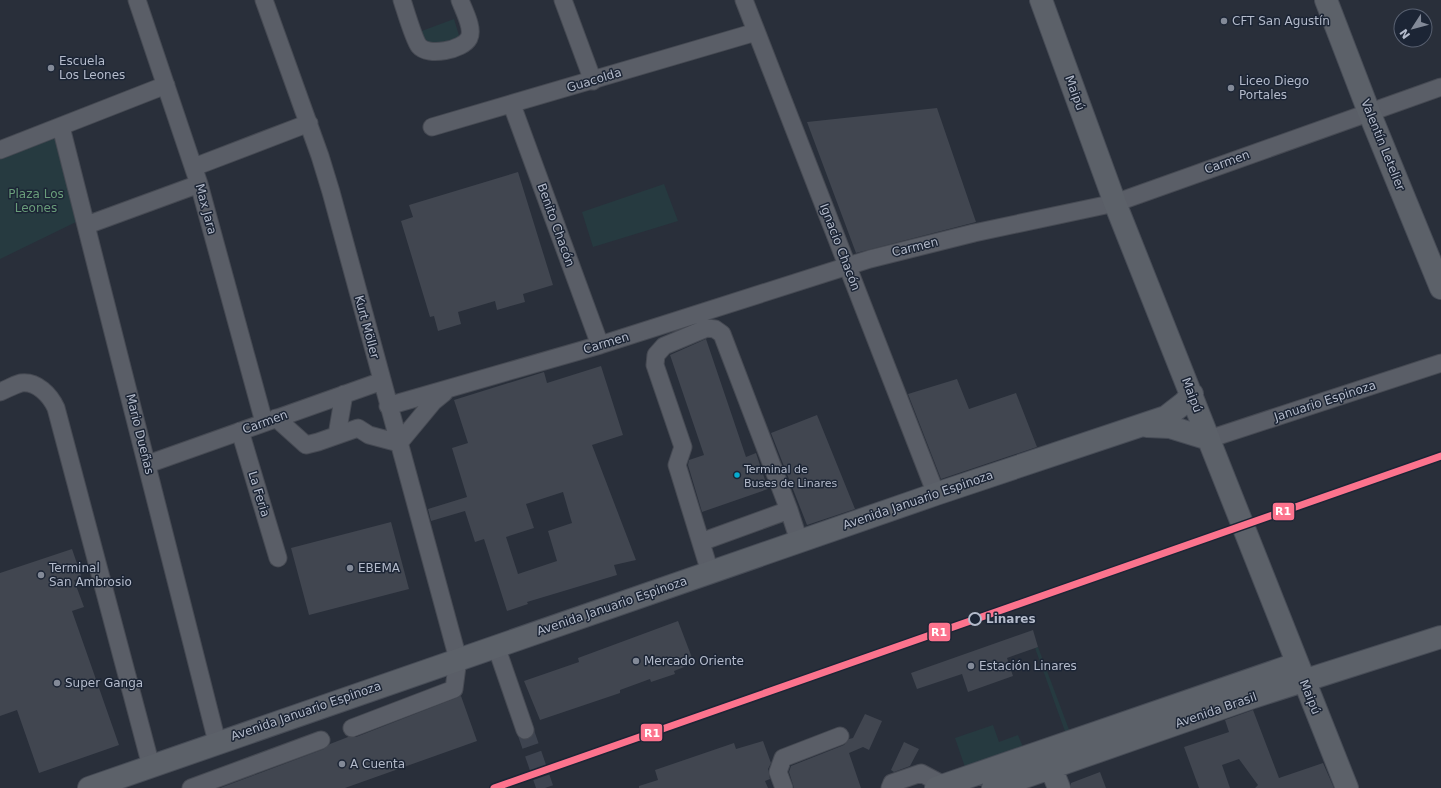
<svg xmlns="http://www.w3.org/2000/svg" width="1441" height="788" font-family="'DejaVu Sans',sans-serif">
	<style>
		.green { fill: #263a40 }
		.building { fill: #414650; fill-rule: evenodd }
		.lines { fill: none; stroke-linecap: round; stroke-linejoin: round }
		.minor-tunnel { stroke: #3e4450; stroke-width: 17; stroke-dasharray: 17 8; stroke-linecap: butt }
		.minor-casing { stroke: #464a53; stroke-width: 19 }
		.major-casing { stroke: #474c56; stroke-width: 24 }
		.minor { stroke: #5a5e67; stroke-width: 17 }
		.major { stroke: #5c6169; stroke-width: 22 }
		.rail-1-casing { stroke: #1c2535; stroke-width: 10 }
		.rail-1 { stroke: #fc738d; stroke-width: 7 }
		.poi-dot { fill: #838a98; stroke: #1c2535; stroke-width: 1.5 }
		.bus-dot { fill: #06acd0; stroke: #1c2535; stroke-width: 1.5 }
		.stop-dot { fill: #1c2535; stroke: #b4bbcb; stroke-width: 2 }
		.labels { text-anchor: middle; stroke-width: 3; stroke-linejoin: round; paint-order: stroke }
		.bus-label { font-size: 11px; fill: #b4bbcb; stroke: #1c2535; text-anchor: start }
		.poi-label { font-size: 12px; fill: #b4bbcb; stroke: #1c2535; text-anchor: start }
		.street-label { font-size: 12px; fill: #b4bbcb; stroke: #1c2535 }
		.park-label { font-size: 12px; fill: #699d7a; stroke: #1c2535 }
		.stop-label { font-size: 12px; font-weight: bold; fill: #b4bbcb; stroke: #1c2535; text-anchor: start }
		.line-badge { stroke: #1c2535; stroke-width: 1.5 }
		.badge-label { font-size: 11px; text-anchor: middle; font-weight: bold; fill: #fff }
	</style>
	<rect width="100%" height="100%" fill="#292f3a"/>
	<path class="green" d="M454 19 461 42 427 51 419 32Z
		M56 137 78 221 0 259V159Z
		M664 184 678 221 593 247 582 212Z
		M1038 647 1071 735 1067 737 1035 648Z
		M993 725 999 742 1018 735 1025 752 966 770 955 738Z"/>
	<path class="building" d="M937 108 976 222 856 253 807 122Z
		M518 172 553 285 523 294 525 302 497 310 495 301 458 312 461 324 438 331 434 316 430 317 401 221 413 217 409 205Z
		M706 339 746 457 756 453 768 489 702 512 688 465 689 460 704 455 670 355Z
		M601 366 623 435 592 445 636 560 614 565 617 575 527 602 528 604 507 611 484 539 475 542 465 511 431 521 428 509 467 497 452 448 468 443 454 400 544 372 547 383ZM563 492 572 523 548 531 557 561 518 574 506 537 534 528 526 504Z
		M957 379 969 409 1016 393 1037 447 941 479 908 394Z
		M817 415 855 509 807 525 771 433Z
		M391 522 409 589 309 615 291 548Z
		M72 549 82 578 74 580 84 607 72 611 119 745 39 773 17 710 0 716V573Z
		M678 621 694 663 674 671 675 674 651 682 650 679 620 690V693L540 720 524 681 579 662 578 658Z
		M1033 630 1038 647 1007 658 1013 676 968 692 962 674 917 689 911 673Z
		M461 696 477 741 345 788H220L324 749 330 744 348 737H356Z
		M1253 710 1279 778 1323 763 1334 788H1255L1258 785 1239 759 1222 765 1230 788H1199L1184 747 1229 732 1225 720Z
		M865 714 882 721 869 750 863 747 849 753 861 788H794L789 772 791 766 844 745 849 739 853 738Z
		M763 741 771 763 768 769 770 779 765 781 768 788H639V786L658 780 655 770 734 743 736 749Z
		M904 742 919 749 910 766 894 772 891 770Z
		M1100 772 1106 788H1071V783Z"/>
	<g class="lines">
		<path class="minor-tunnel" d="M525 730 545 788"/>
		<defs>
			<path id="minor" d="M137 0 199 184 264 422
				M264 0 320 156 331 192 458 659 454 689 352 728
				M402 0C405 9 414 40 419 46 428 57 463 50 469 38 474 28 463 9 460 0
				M563 0 593 81
				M744 0 936 494
				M512 105 600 345
				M61 127 217 742
				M432 127 756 32
				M0 150 166 85
				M194 167 309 123
				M87 225 199 184
				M0 392C7 389 14 385 21 383 37 381 50 395 56 408L151 766
				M388 406 600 345 870 259 974 233 1115 203 1441 87
				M276 418 306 445 318 442 358 428 369 435 399 443 433 402 444 393
				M240 431 278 558
				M337 435 344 394
				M1209 439 1441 363
				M148 464 382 381
				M701 542 789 510
				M710 572 677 465 683 447 655 365 656 355 664 346 707 328 715 329 722 334 789 510 799 541
				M496 646 525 730
				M191 788 321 740
				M784 788 778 772 783 758 840 736
				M890 788 892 783 921 773 938 782 948 784"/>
			<path id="major" d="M1041 0 1115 203 1347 788
				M1326 0 1369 112 1441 288
				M1147 426 1170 427 1209 439
				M1046 755 1059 788
				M89 788 936 494 1166 417 1184 403 1192 394
				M936 788 1296 664
				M993 788 1253 697 1441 637"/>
		</defs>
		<use href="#minor" class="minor-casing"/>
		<use href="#major" class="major-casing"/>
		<use href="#minor" class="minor"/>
		<use href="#major" class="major"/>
		<defs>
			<path id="rail-1" d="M494 788 1441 456"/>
		</defs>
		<use href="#rail-1" class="rail-1-casing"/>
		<use href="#rail-1" class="rail-1"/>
	</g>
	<g class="poi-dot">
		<circle cx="1224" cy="21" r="4"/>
		<circle cx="51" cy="68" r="4"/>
		<circle cx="1231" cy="88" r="4"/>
		<circle cx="350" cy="568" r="4"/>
		<circle cx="41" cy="575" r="4"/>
		<circle cx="636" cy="661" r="4"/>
		<circle cx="971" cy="666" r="4"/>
		<circle cx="57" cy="683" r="4"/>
		<circle cx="342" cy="764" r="4"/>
	</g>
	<circle class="bus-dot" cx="737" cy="475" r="3.5"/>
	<circle class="stop-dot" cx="975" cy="619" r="6"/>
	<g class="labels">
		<g class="bus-label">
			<text x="744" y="473">Terminal de<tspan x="744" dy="14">Buses de Linares</tspan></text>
		</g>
		<g class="poi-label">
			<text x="1232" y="25">CFT San Agustín</text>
			<text x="59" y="65">Escuela<tspan x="59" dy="14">Los Leones</tspan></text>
			<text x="1239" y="85">Liceo Diego<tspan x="1239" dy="14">Portales</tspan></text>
			<text x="49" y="572">Terminal<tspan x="49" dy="14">San Ambrosio</tspan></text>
			<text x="358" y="572">EBEMA</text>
			<text x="644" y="665">Mercado Oriente</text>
			<text x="979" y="670">Estación Linares</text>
			<text x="65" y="687">Super Ganga</text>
			<text x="350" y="768">A Cuenta</text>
		</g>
		<g class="street-label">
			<text transform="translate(594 80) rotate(-17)" y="4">Guacolda</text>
			<text transform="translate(1075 93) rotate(70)" y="4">Maipú</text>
			<text transform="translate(1383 145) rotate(68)" y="4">Valentín Letelier</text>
			<text transform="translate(1227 162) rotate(-20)" y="4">Carmen</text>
			<text transform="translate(206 209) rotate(75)" y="4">Max Jara</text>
			<text transform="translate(556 225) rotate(70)" y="4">Benito Chacón</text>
			<text transform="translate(840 247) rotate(69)" y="4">Ignacio Chacón</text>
			<text transform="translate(915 247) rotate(-14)" y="4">Carmen</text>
			<text transform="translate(367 327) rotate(75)" y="4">Kurt Möller</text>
			<text transform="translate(606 343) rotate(-17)" y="4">Carmen</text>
			<text transform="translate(1192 395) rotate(69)" y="4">Maipú</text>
			<text transform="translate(1325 401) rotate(-18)" y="4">Januario Espinoza</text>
			<text transform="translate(265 422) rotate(-20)" y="4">Carmen</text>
			<text transform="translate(140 434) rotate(76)" y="4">Mario Dueñas</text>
			<text transform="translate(259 494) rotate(73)" y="4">La Feria</text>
			<text transform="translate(918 500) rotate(-19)" y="4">Avenida Januario Espinoza</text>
			<text transform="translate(612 606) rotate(-19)" y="4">Avenida Januario Espinoza</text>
			<text transform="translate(1310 697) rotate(68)" y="4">Maipú</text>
			<text transform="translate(1216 710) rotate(-19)" y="4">Avenida Brasil</text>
			<text transform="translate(306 711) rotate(-19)" y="4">Avenida Januario Espinoza</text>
		</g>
		<g class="park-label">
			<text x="36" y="198">Plaza Los<tspan x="36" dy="14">Leones</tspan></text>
		</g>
		<g class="stop-label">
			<text x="986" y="623">Linares</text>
		</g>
	</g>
	<g class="line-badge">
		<rect x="1272" y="502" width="23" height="19" rx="4" fill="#fc738d"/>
		<rect x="928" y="622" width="23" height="20" rx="4" fill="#fc738d"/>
		<rect x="640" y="723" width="23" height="19" rx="4" fill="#fc738d"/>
	</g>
	<g class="badge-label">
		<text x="1283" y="515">R1</text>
		<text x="939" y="636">R1</text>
		<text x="652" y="737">R1</text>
	</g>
	<g transform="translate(1413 28) rotate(234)"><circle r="19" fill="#1c2535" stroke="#596171"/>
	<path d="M0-3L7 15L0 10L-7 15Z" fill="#838a98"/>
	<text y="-6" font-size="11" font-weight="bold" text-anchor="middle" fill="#b4bbcb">N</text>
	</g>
</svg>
